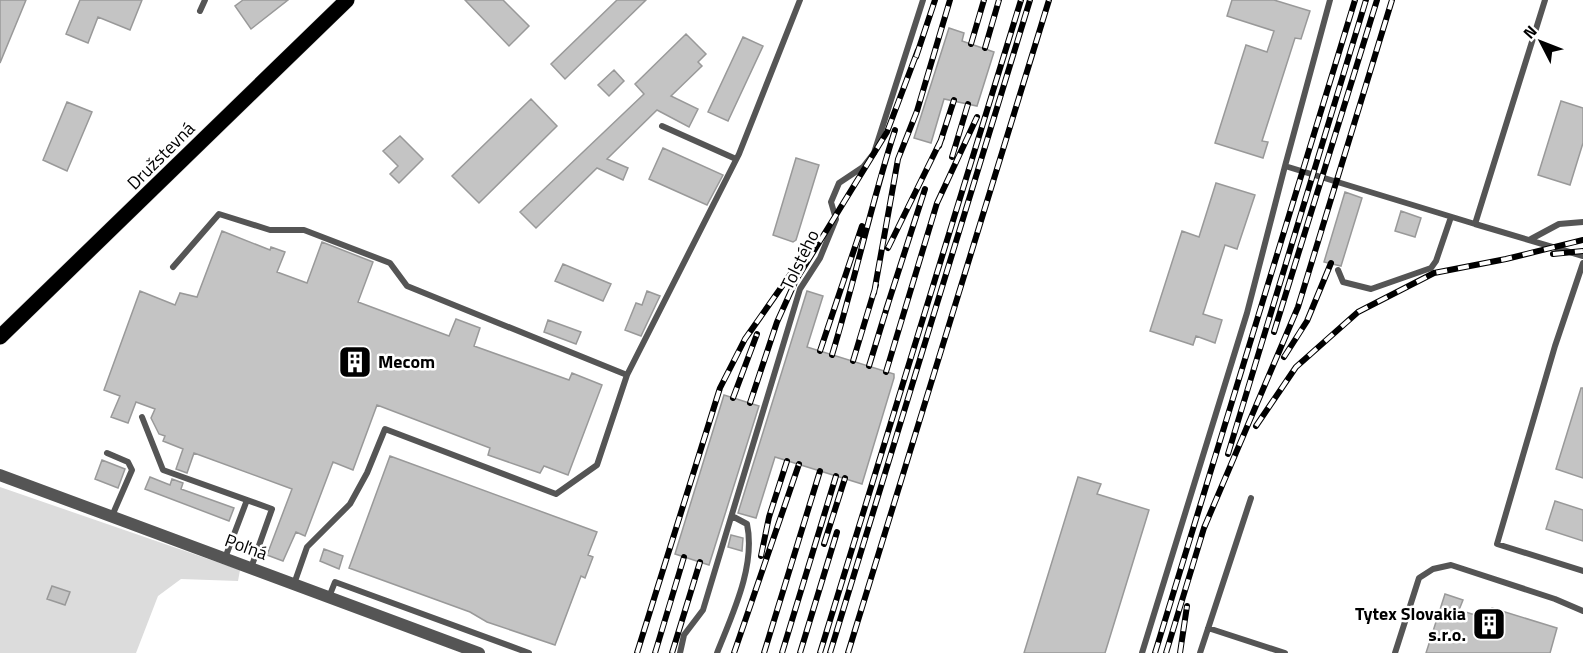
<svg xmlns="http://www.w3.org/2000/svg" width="1583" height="653" font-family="'Titillium Web',sans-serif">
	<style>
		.green { fill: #dcdcdc }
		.building { fill: #c4c4c4; stroke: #999; stroke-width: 1.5 }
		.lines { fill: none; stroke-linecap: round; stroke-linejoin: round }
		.primary-casing { stroke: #dbdbdb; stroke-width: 16 }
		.service { stroke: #555; stroke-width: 6 }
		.minor { stroke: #555; stroke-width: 12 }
		.primary { stroke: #000; stroke-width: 15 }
		.rail-casing { stroke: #000; stroke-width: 6 }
		.rail { stroke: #fff; stroke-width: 4; stroke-dasharray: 11; stroke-linecap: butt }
		.labels { text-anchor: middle; stroke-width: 5; stroke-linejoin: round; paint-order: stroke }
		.street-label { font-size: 18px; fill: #000; stroke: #fff }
		.poi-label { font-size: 18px; font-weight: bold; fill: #000; stroke: #fff; text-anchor: start }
	</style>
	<rect width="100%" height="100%" fill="#fff"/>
	<path class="green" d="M0 487 240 570 238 581 181 579 158 596 136 653H0Z"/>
	<path class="building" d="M0 0H26L0 63Z
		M80 0H142L130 30 98 17 88 43 66 34Z
		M243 0H288L251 29 235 6Z
		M465 0H503L529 26 509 46Z
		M617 0H646L565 79 551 64Z
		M1232 0H1274L1310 11 1301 39 1295 38 1262 141 1268 142 1263 158 1215 143 1246 45 1267 52 1274 31 1227 16Z
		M949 28 964 33 962 41 994 52 977 106 944 99 931 143 914 138Z
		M686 34 706 54 698 62 702 66 671 96 698 109 689 127 657 110 607 159 628 168 623 180 597 168 536 228 520 212 644 94 635 84Z
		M743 37 763 46 728 121 708 112Z
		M614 70 624 81 609 96 598 85Z
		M531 99 557 126 479 203 452 176Z
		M1561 101 1583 108V143L1570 185 1538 175Z
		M67 102 92 112 67 171 43 160Z
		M400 136 423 159 399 183 390 174 398 166 383 151Z
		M663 148 723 175 707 205 649 179Z
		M796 158 819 165 796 240 793 242 773 235Z
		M1216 183 1255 195 1237 249 1225 245 1203 314 1222 320 1215 343 1196 336 1193 345 1150 331 1182 231 1199 237Z
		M1345 192 1362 198 1341 266 1324 262Z
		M1401 211 1421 218 1415 237 1395 231Z
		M222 231 270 250 271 247 285 252 277 272 307 283 322 242 373 262 358 302 449 336 456 319 480 328 474 346 569 380 572 373 602 385 568 475 544 466 540 473 488 455 490 448 377 405 353 470 333 462 305 536 296 532 283 561 267 555 292 489 194 453 187 473 176 469 183 449 163 441 165 436 159 434 151 418 155 409 136 402 128 423 111 417 120 396 104 390 140 291 175 305 180 293 197 297Z
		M563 264 611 284 603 301 555 281Z
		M647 291 660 296 641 336 625 330 636 303 642 305Z
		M807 291 823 296 807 347 894 374V378L862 484 775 457 756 518 738 513Z
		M548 320 581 332 576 344 544 332Z
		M1581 388H1583V478L1556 469Z
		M724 395 759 406 709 565 675 554Z
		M390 456 597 532 588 555 593 557 585 578 581 576 555 645 487 622 470 612 349 568Z
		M102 460 125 469 118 488 95 479Z
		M150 477 170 485 172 479 183 483 181 489 234 508 229 521 145 489Z
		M1078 477 1101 484 1097 494 1149 510 1105 653H1024Z
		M1555 501 1583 510V541L1546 529Z
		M731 535 743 538 742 551 728 547Z
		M324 549 343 556 339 569 320 561Z
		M52 586 70 592 65 605 47 599Z
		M1445 594 1463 600 1459 610 1488 619 1492 608 1557 628 1550 653H1426Z"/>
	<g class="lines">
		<defs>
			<path id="primary" d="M0 337 347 0"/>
		</defs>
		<use href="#primary" class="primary-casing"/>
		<path class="service" d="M200 11 205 0
			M662 126 736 159
			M1285 166 1330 0
			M1475 224 1583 256
			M1531 239 1559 224 1583 222
			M1583 263 1555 346 1497 544 1583 571
			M173 267 219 214 270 230H304L390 263 407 286 627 375
			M1338 270 1343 282 1371 289 1431 268 1436 261 1451 217
			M142 417 163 470 272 509 251 568
			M107 453 128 462 132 470 112 516
			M225 558 247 500
			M294 584 307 547 350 504 367 473 385 429 556 494 597 465 627 375 739 154 800 0
			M329 597 335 582 529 653
			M1208 628 1285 653
			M680 653 684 635 703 610 800 289 820 258 836 219 831 202 839 183 863 167 874 153 923 0
			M717 653C732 615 756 566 747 524L732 516
			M1142 653 1247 313 1285 166 1475 224 1545 0
			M1200 653 1251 498
			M1395 653 1419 578 1433 569 1451 565 1555 599 1583 611"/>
		<path class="minor" d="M0 475 479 653"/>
		<use href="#primary" class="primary"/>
		<defs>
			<path id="rail" d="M971 44 984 0
				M985 48 999 0
				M916 57 935 0
				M939 146 954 100
				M952 157 968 104
				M888 248 942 138
				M1553 254 1583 251
				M874 293 898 159 917 111 950 0
				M886 310 925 189
				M1274 332 1377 0
				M820 351 862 226
				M832 355C855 280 871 204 895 130
				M1284 357 1307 321 1331 263
				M853 361 876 285
				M869 366 888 304
				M886 372 937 203 977 117
				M733 398 757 334
				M750 403 777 322 796 280 887 132 918 50
				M1256 426 1296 367 1358 312 1434 273 1506 259 1583 240
				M1228 454 1366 0
				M824 544 845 478
				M761 556 769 517 787 461
				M637 653 720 388 745 339 792 272
				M655 653 684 557
				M672 653 700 562
				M734 653 799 464
				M764 653 820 471
				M782 653 836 476
				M800 653 837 532
				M820 653 1021 0
				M830 653 1030 0
				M848 653 1049 0
				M1155 653 1355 0
				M1166 653 1204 528 1298 307 1392 0
				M1180 653 1187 606"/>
		</defs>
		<use href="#rail" class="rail-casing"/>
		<use href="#rail" class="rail"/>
	</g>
	<defs>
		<symbol id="building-square" viewBox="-11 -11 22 22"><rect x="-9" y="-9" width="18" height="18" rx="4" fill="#000" stroke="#fff"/><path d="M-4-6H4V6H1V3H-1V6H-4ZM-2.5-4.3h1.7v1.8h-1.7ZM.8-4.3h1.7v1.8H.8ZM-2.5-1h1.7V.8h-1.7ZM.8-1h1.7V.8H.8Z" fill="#fff"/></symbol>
	</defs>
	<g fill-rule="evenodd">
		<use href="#building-square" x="336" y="343" width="38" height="38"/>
		<use href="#building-square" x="1470" y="605" width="38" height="38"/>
	</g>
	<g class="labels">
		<g class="street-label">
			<text transform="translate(161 156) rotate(-45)" y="6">Družstevná</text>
			<text transform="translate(800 260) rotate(-64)" y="6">Tolstého</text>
			<text transform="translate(246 547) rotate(20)" y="6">Poľná</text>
		</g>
		<g class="poi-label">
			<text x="378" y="368">Mecom</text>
			<text x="1466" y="620" text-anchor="end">Tytex Slovakia<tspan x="1466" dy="21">s.r.o.</tspan></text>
		</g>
	</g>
	<g transform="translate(1541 42) rotate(312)" stroke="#ffffff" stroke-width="4.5" paint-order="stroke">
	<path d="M0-4.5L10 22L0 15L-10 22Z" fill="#000000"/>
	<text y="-9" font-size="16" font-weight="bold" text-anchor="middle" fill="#000000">N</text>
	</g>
</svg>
